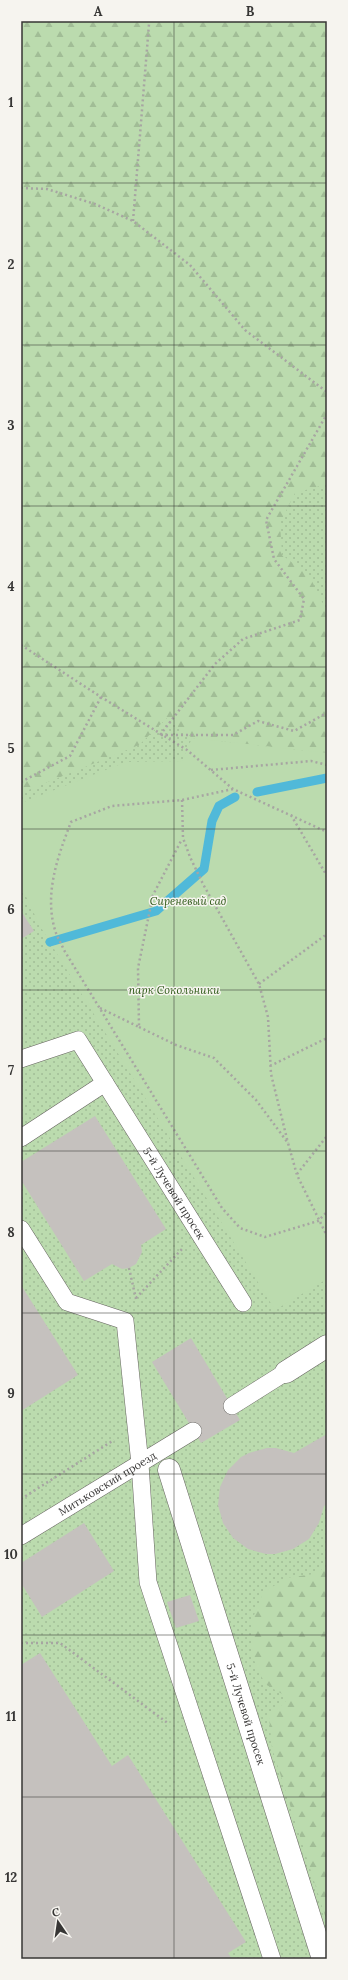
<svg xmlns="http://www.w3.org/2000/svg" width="348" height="1980" font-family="Lora,serif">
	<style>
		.grass { fill: url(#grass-dots) }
		.forest { fill: url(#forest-firs) }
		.garden { fill: #bbdbae }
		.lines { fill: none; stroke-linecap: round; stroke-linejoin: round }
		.stream { stroke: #50b9d9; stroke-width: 9 }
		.building { fill: #c5c1be }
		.lane-casing { stroke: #676561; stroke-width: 18 }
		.street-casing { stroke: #676561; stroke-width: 23 }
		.path { stroke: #a7a5a2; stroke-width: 2.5; stroke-dasharray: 2 3; stroke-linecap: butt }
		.lane { stroke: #fff; stroke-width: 17 }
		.street { stroke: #fff; stroke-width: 22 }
		.grid { fill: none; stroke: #373635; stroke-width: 1; stroke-opacity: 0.55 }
		.labels { text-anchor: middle; stroke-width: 3; stroke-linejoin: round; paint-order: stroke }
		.park-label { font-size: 11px; font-style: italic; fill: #2a5713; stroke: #f6f4ef }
		.street-label { font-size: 11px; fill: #373635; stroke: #f6f4ef }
		.neatline { fill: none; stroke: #373635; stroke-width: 1.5 }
		.grid-label { font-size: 13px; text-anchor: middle; font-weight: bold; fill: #373635 }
	</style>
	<defs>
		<pattern id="grass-dots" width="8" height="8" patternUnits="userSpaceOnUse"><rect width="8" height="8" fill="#bbdbae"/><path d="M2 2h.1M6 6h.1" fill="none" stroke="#a1bd96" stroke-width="1.8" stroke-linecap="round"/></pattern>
		<pattern id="forest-firs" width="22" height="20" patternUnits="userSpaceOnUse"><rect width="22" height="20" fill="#bbdbae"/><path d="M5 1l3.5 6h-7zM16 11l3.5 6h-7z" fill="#a1bd96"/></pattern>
	</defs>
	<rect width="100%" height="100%" fill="#e9e6e2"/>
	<path class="grass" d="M21 21H327V1959H21Z"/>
	<path class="forest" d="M21 21H327V484L295 493 280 523 282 555 309 575 327 612V753L192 738 167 718 139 745 21 793Z
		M327 1566V1922L272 1748 269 1717 289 1698 265 1684 252 1656V1620L263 1593 286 1578 314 1574Z"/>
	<path class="garden" d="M192 738 327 753V1279L275 1310 40 926 21 886V803L126 762 182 761Z"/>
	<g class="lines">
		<path class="stream" d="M257 792 327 778
			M50 942 156 911 204 869 212 821 219 806 235 797"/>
	</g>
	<path class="building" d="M21 911 34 931 21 939Z
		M95 1116 166 1229 141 1245 142 1252 136 1264 129 1268 122 1269 112 1264 84 1281 21 1180V1162Z
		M21 1285 78 1375 21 1411Z
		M191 1338 240 1420 201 1443 152 1362Z
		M327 1434V1504L324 1506 319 1523 309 1539 293 1549 275 1554H266L248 1549 233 1538 223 1523 218 1505 220 1487 228 1470 241 1457 249 1453 267 1448H276L294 1453Z
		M84 1523 114 1571 42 1617 21 1583V1563Z
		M190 1595 199 1621 176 1628 167 1602Z
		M40 1653 112 1766 128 1755 246 1942 228 1953 232 1959H21V1665Z"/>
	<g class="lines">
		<defs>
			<g id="lane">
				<path id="s1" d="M21 1059 78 1040 243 1303"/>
				<path d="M21 1138 105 1083"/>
				<path d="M21 1229 67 1302 125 1321 140 1464 148 1582 272 1959"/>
				<path d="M232 1406 286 1372"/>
				<path id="s2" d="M21 1536 193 1431"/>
			</g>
			<g id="street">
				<path d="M286 1372 327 1346"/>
				<path id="s3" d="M169 1470 323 1959"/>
			</g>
		</defs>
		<use href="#lane" class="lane-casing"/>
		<use href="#street" class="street-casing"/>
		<path class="path" d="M21 188 47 189 95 204 133 221 190 265 245 330 327 392
			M133 221 149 24 148 21
			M21 645 101 697 187 750 233 789 327 832
			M160 735 215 664 243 639 300 620 304 599 274 559 266 520 327 414
			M161 735H233L258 721 294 731 323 715 327 716
			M211 770 311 761 327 765
			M21 782 70 756 101 697
			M233 789 182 800 112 806 71 822C58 856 44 893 55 930 57 937 61 943 64 950L222 1208 240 1228 265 1237 318 1221 327 1212
			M182 800 183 838 190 857 203 884 259 984 268 1017 271 1074 288 1143
			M291 815 327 876
			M259 984 327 934
			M100 1008 139 1027 138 968 153 895 182 839
			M139 1027 176 1045 214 1058 256 1100 288 1143 297 1175 327 1236
			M270 1066 327 1038
			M297 1174 327 1136
			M129 1268 136 1299
			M136 1298 182 1249
			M21 1499 114 1440
			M21 1643H60L169 1724"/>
		<use href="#lane" class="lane"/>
		<use href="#street" class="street"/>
	</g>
	<path class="grid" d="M174 21V1959M21 183H327M21 345H327M21 506H327M21 667H327M21 829H327M21 990H327M21 1151H327M21 1313H327M21 1474H327M21 1635H327M21 1797H327"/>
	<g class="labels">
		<g class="park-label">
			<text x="188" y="905">Сиреневый сад</text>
			<text x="174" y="994">парк Сокольники</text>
		</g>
		<g class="street-label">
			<text dy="4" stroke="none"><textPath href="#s1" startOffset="241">5-й Лучевой просек</textPath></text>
			<text dy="4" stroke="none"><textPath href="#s2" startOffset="101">Митьковский проезд</textPath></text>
			<text dy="4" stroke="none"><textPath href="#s3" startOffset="256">5-й Лучевой просек</textPath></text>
		</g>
	</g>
	<rect width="348" height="1980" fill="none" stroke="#f6f4ef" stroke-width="44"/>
	<g transform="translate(58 1922) rotate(347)" stroke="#f6f4ef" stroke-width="3" paint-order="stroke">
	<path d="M0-3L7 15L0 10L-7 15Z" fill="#373635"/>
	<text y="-6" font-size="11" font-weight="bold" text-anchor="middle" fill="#373635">С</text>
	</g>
	<rect x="22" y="22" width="304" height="1936" class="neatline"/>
	<g class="grid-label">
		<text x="98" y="16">A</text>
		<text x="250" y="16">B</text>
		<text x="11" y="107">1</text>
		<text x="11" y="269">2</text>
		<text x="11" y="430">3</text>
		<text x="11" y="591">4</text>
		<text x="11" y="753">5</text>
		<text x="11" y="914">6</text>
		<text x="11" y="1075">7</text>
		<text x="11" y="1237">8</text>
		<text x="11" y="1398">9</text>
		<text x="11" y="1559">10</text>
		<text x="11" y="1721">11</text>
		<text x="11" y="1882">12</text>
	</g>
</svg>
